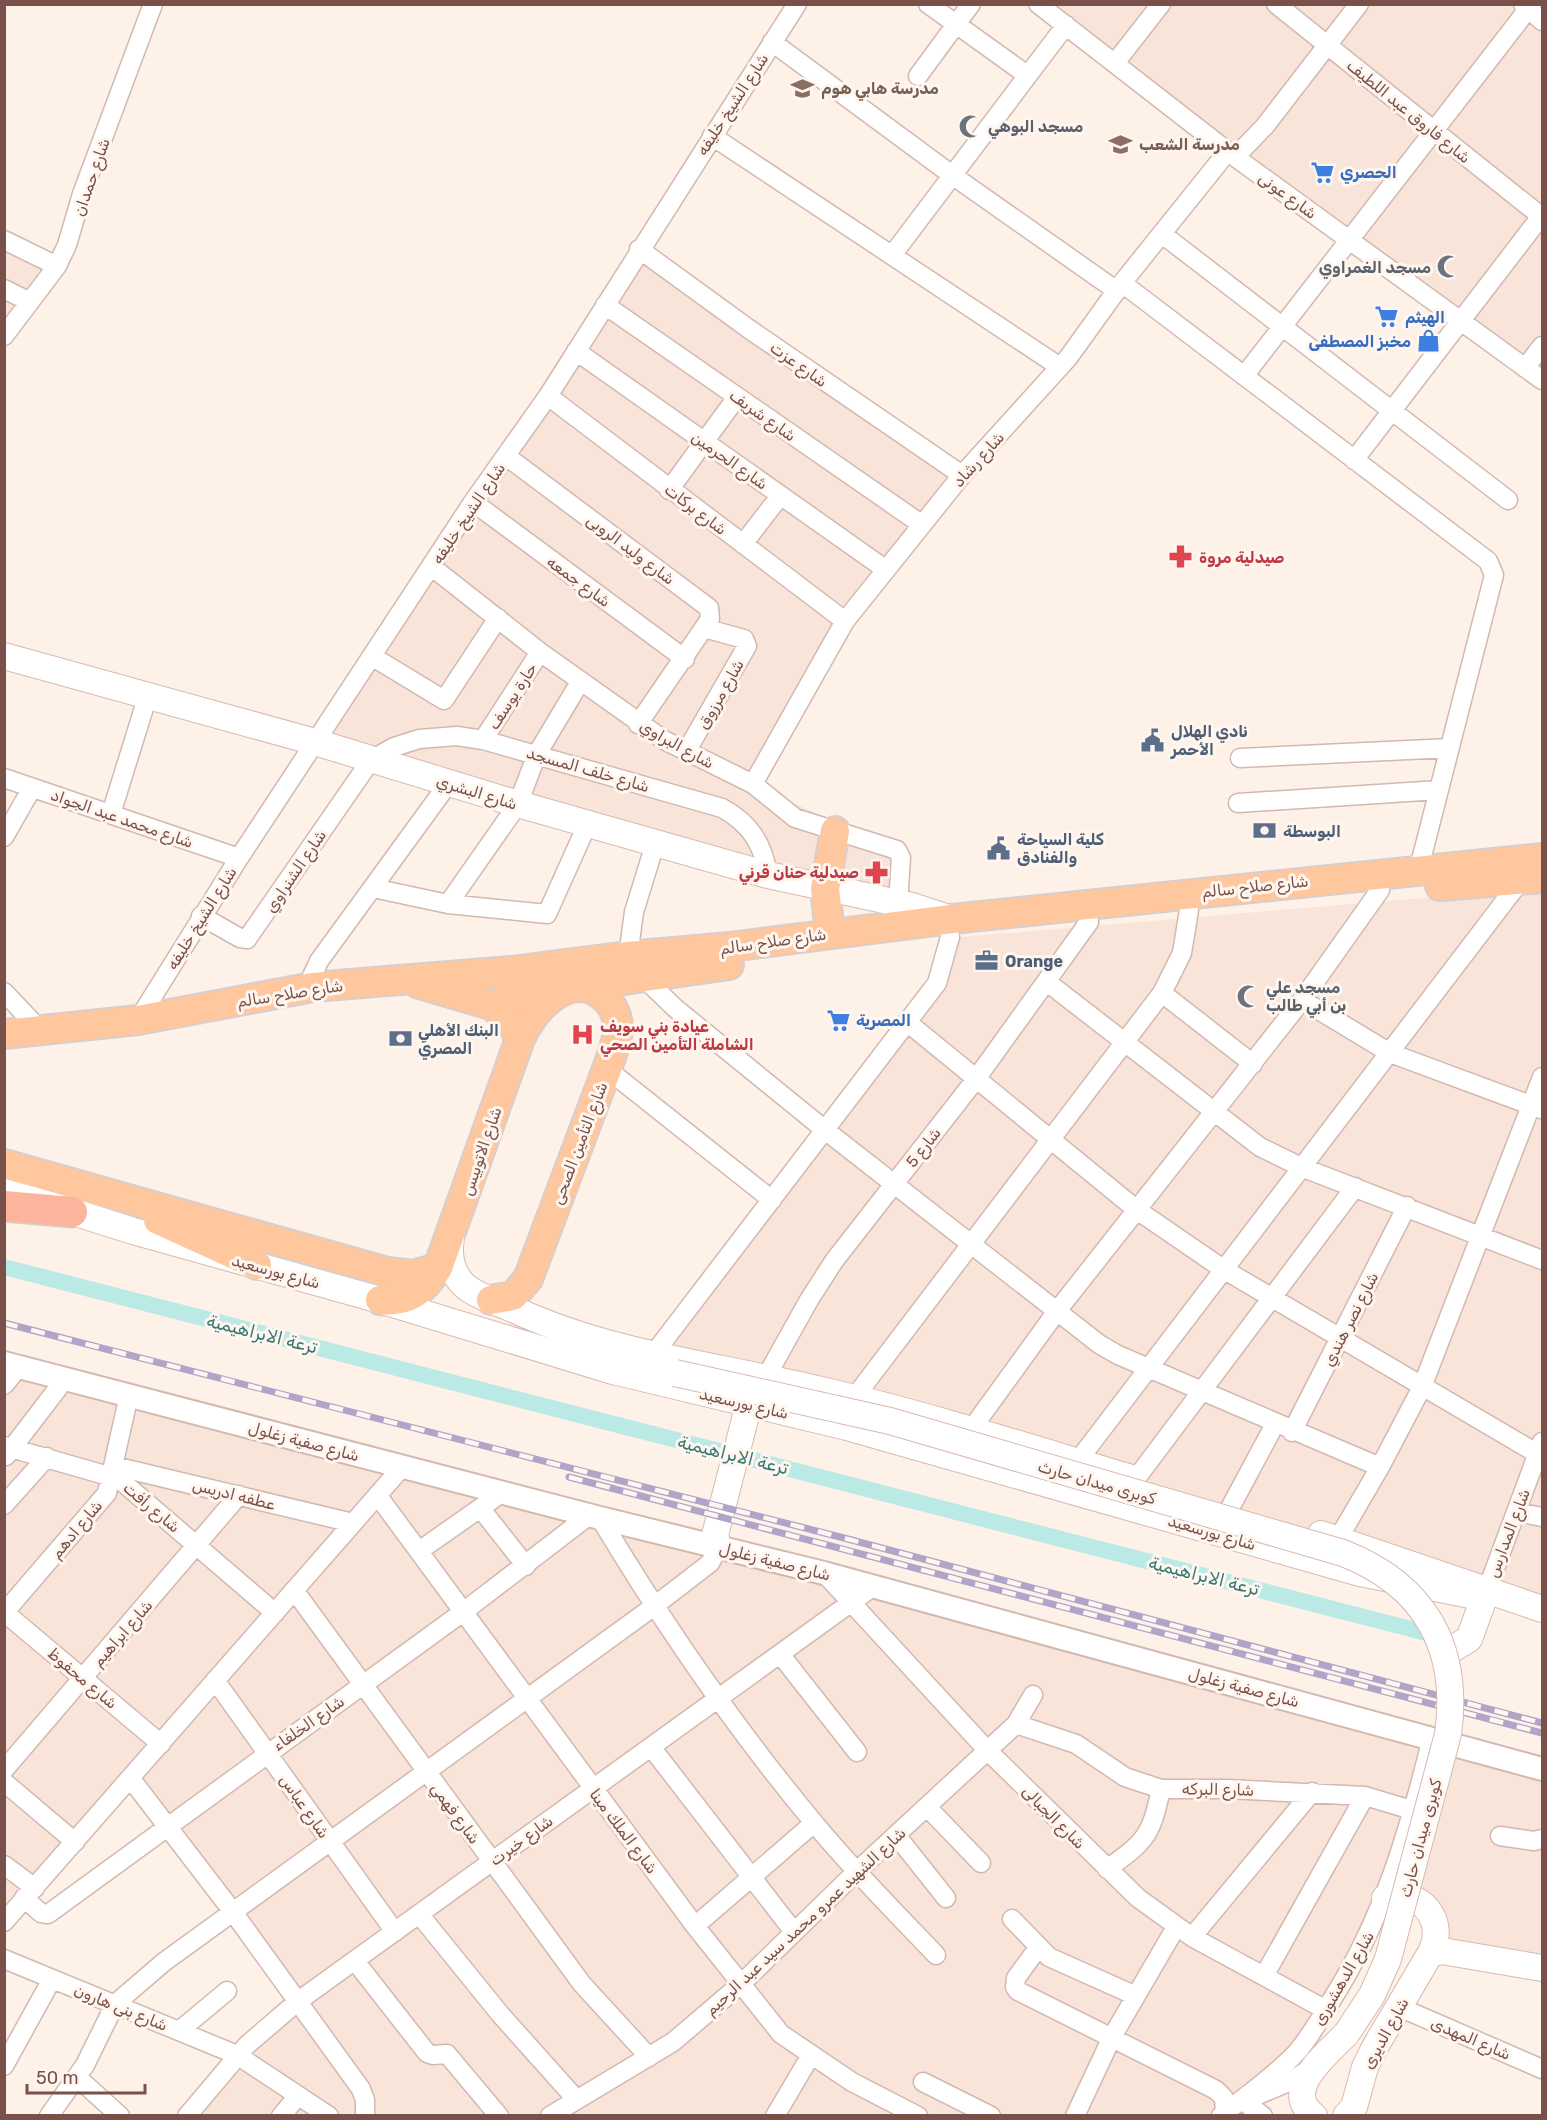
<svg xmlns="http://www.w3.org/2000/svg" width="1547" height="2120" font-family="Rubik,Cairo,sans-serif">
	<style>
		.residential { fill: #f8e4d8 }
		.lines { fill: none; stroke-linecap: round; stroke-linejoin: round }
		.canal { stroke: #bae9e6; stroke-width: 16 }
		.minor-casing { stroke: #d3b8af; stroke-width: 21 }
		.tertiary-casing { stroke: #d3b8af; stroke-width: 26 }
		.secondary-casing { stroke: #d8b9af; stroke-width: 28 }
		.primary-casing { stroke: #d9cecc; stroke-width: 32 }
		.trunk-casing { stroke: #d9cecc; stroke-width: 33 }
		.minor { stroke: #fff; stroke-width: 18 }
		.tertiary { stroke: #fff; stroke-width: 22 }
		.secondary { stroke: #fff; stroke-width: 26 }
		.primary { stroke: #fec79e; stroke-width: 28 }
		.trunk { stroke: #fcb49d; stroke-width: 30 }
		.rail-casing { stroke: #b1a4c9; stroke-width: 7 }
		.rail { stroke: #fff6ef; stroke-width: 4.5; stroke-dasharray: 14; stroke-linecap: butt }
		.secondary-bridge-casing { stroke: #d8b9af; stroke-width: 28; stroke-linecap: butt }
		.secondary-bridge { stroke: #fff; stroke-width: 26 }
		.labels { text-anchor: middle; stroke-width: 6; stroke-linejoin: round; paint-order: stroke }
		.education-label { font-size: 16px; font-weight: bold; fill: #785e54; stroke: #fff6ef; text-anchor: start }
		.street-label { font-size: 16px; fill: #79514a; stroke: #fff6ef }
		.worship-label { font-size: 16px; font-weight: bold; fill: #5b616d; stroke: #fff6ef; text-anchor: start }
		.shop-label { font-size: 16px; font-weight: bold; fill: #366cbe; stroke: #fff6ef; text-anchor: start }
		.health-label { font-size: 16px; font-weight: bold; fill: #be3a42; stroke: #fff6ef; text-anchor: start }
		.service-label { font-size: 16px; font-weight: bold; fill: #4e5e75; stroke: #fff6ef; text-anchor: start }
		.water-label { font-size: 18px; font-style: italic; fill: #397876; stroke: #fff6ef }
	</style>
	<rect width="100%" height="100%" fill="#fdf1e8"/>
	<path class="residential" d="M1040 5H1354L1235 153Z
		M1360 5H1542V382L1237 157Z
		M5 241 55 266 5 344Z
		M639 250 962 475 838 629 753 784 894 850 898 903 317 741Z
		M1542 888V1442L1486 1588 658 1354 937 984 950 938Z
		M5 1364 400 1467 5 1922Z
		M1542 1447V1604L1487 1590Z
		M404 1469 1431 1738 1367 1934 1312 2027 1219 2116 189 2115 298 2002 132 1779Z
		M1452 1744 1542 1771V1967L1435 1949 1415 1897Z"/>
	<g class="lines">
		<path class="canal" d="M4 1267 1442 1637"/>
		<defs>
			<path id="minor" d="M928 4 1027 75
				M1038 4 1235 157 1542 380
				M1276 4 1542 217
				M1523 4 1542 21
				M772 42 952 175 1117 291
				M1115 63 1161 4
				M918 76 971 4
				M712 136 1060 367
				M1235 157 1265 126 1359 4
				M1162 234 1508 500
				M4 240 57 266
				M639 249 749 329 962 475
				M893 254 1066 25
				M1122 283 1488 561 1494 575 1419 868
				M4 289 30 302
				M605 305 921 524
				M4 336 57 266 67 245 82 194 153 4
				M576 351 885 569
				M1525 368 1542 346
				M1244 376 1532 4
				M548 396 845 621
				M506 456 709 608 710 619 638 724
				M1354 460 1542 215
				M669 490 737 397
				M473 502 685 659
				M743 544 780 496
				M432 567 540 652 664 740 753 784 795 818 897 850 901 858 898 904
				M373 657 444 700 498 618
				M483 740 540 652
				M686 752 747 646 744 639 704 628
				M1240 758 1450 748
				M4 778 239 858
				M753 784 845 621 962 475 1068 358 1122 283 1228 151
				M1238 803 1439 790
				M111 814 148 695
				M4 837 32 788
				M373 888 448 904 547 914 587 825
				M448 904 518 804 537 754 580 682
				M201 916 240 938 247 939 371 760 394 747 419 739 457 736 483 740 722 808C750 823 763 844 768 875
				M628 956 634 912 655 844
				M643 977 675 1008 825 1130 1099 1344 1118 1355 1380 1467
				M1047 982 1260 1147 1301 1167 1542 1260
				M313 987 312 976 319 961 448 784
				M4 992 40 1030
				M1162 993 1253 1064
				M1302 1000 1390 1053 1541 1109
				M138 1020 239 858 473 502 548 396 797 4
				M907 1022 1137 1210 1223 1269 1538 1454
				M607 1069 772 1200
				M652 1356 937 983 950 937
				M766 1377 809 1300 834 1261 976 1079 1089 922
				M4 1385 19 1367
				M854 1398 1162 993 1182 953 1189 910
				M970 1431 1057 1311 1302 1000 1380 890
				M1292 1432 1407 1206
				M4 1446 119 1479 275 1613
				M6 1456 65 1379
				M1077 1462 1521 880
				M114 1466 353 1523
				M1135 1480 1355 1187
				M378 1496 695 1926 781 2034 852 2082 918 2116
				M4 1505 47 1457
				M1230 1508 1275 1424
				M481 1509 526 1566
				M1517 1512 1542 1517
				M600 1518C664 1625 735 1728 815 1824 853 1870 895 1912 936 1955
				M1338 1539 1380 1467 1422 1387 1542 1077
				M419 1551 503 1492
				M824 1573 988 1751 1138 1898 1192 1937 1326 2010
				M294 1590 582 1984 649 2057
				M1487 1590 1542 1442
				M4 1612 161 1744
				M4 1613 107 1493 129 1395
				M780 1654 857 1752
				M215 1680 395 1932
				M1016 1724 1076 1744 1125 1777 1161 1789H1227L1365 1796 1425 1814
				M651 1747 794 1932
				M4 1770 239 1495
				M131 1779 233 1912 361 2089 365 2100V2116
				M4 1782 75 1842
				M927 1807 981 1863
				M896 1835 946 1898
				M1500 1836 1534 1841 1542 1839
				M4 1865 35 1888
				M1107 1869C1146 1841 1151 1836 1161 1789
				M24 1898 41 1913 48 1914 463 1612 591 1514
				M419 1914 500 2014 576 2099
				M1012 1919 1049 1957 1136 1996
				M4 1922 403 1466
				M695 1926 814 1823
				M1192 1937 1312 1792
				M1038 1948 1016 1978 1015 1987 1018 1991 1216 2090 1224 2098 1225 2112
				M4 1959 237 2055 329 2116
				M355 1961 427 2053 433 2055 447 2054 499 2116
				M1264 1976 1365 1796
				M1399 2007 1542 2069
				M179 2031 227 1991
				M4 2066 52 1979
				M78 2078 120 2116
				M923 2082 991 2116
				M1258 2095 1291 2081 1311 2068
				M1243 2101 1263 2116
				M49 2116 85 2065 115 2004 164 1962 653 1607 710 1563 718 1548
				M187 2116 247 2045 297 2002 874 1586
				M281 2116 298 2096
				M550 2116 673 2042 741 1984 856 1872 1016 1724 1033 1695
				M775 2116 811 2055
				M1075 2116 1112 2037 1176 1927
				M1221 2116C1248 2094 1275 2076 1298 2051 1311 2035 1321 2018 1331 2001 1383 1920 1409 1831 1432 1738"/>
			<path id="tertiary" d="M4 1363 600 1518 824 1573 1542 1769"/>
			<path id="secondary" d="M4 656 315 742 518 804 768 875 912 906 952 919
				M4 1190 133 1231 380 1300 613 1371 847 1427 1360 1573 1470 1595 1487 1590
				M451 1238C448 1256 451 1274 466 1287 480 1298 500 1303 515 1310 613 1355 718 1365 821 1390 925 1414 1028 1447 1131 1478
				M1321 1534 1542 1609
				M718 1548 715 1535 749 1404
				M1444 1654 1469 1639 1487 1590
				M1430 1954 1442 1951 1542 1968
				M1314 2116C1279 2089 1331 2051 1347 2033
				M1346 2116 1354 2107 1365 2067 1375 2047 1430 1954C1448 1922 1421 1887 1385 1898"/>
			<path id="primary" d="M1440 886 1542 878
				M830 933 825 889 835 831
				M511 971 508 986 520 995 729 965
				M419 984 491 1005 509 1019 520 1039
				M4 1034 138 1020 313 987 511 971 628 956 730 947 952 919 1542 858
				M4 1164 387 1272 413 1275 438 1268
				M158 1220 257 1265
				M380 1300C408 1303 424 1291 438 1268L520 1039C533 1008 573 966 606 999 613 1006 618 1017 618 1028 618 1042 611 1056 607 1069L528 1279 513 1296 491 1300"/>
			<path id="trunk" d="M4 1206 72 1212"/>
		</defs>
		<use href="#minor" class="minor-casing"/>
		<use href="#tertiary" class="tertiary-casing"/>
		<use href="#secondary" class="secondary-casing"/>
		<use href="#primary" class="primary-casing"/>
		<use href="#trunk" class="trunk-casing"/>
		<use href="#minor" class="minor"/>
		<use href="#tertiary" class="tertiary"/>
		<use href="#secondary" class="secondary"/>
		<use href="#primary" class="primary"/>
		<use href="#trunk" class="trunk"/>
		<defs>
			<path id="rail" d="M4 1323 844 1538 1542 1723
				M569 1477 1542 1733"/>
		</defs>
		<use href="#rail" class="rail-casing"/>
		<use href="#rail" class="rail"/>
		<defs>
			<path id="secondary-bridge" d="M675 1373 890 1421 1343 1553C1425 1585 1460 1648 1448 1734L1388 1959 1372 1995 1347 2033"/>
		</defs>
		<use href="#secondary-bridge" class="secondary-bridge-casing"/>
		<use href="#secondary-bridge" class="secondary-bridge"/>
	</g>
	<defs>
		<symbol id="school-bare" viewBox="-9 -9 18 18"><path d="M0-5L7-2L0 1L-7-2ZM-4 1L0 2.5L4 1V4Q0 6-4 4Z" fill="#8d6e63" stroke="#fff6ef" stroke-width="2.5" paint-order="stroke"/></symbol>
		<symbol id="mosque-bare" viewBox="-9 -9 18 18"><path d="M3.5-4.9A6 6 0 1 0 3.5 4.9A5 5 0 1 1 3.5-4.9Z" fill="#6b7280" stroke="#fff6ef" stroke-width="2.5" paint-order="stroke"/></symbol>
		<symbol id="supermarket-bare" viewBox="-9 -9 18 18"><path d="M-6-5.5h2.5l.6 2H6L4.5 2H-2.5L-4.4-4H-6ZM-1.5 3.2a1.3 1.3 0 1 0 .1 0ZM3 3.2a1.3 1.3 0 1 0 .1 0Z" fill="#3f7fe0" stroke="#fff6ef" stroke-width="2.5" paint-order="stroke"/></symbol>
		<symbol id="shop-bare" viewBox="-9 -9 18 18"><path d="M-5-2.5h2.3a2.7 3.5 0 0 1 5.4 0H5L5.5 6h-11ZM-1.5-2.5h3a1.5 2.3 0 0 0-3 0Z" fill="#3f7fe0" stroke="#fff6ef" stroke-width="2.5" paint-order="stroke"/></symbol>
		<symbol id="pharmacy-bare" viewBox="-9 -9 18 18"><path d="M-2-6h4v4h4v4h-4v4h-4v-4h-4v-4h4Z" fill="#e0444e" stroke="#fff6ef" stroke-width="2.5" paint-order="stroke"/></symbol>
		<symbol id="civic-bare" viewBox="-9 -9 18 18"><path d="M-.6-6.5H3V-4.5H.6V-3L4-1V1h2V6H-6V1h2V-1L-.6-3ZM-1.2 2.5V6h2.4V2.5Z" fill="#5c6f8a" stroke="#fff6ef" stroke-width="2.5" paint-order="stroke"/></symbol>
		<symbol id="bank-bare" viewBox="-9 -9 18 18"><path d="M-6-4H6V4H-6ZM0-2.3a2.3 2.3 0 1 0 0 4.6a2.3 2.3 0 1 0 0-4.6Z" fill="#5c6f8a" stroke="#fff6ef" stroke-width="2.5" paint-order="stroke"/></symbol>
		<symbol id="office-bare" viewBox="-9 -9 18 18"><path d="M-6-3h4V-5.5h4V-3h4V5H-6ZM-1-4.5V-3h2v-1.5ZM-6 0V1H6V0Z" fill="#5c6f8a" stroke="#fff6ef" stroke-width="2.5" paint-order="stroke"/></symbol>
		<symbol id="hospital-bare" viewBox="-9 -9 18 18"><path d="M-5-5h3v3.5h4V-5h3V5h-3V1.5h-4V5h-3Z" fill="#e0444e" stroke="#fff6ef" stroke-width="2.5" paint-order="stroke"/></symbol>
	</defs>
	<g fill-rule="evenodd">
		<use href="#school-bare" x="786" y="72" width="33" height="33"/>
		<use href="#mosque-bare" x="954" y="110" width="33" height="33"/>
		<use href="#school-bare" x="1104" y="128" width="33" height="33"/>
		<use href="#supermarket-bare" x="1306" y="156" width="33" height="33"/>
		<use href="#mosque-bare" x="1432" y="250" width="33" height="33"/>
		<use href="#supermarket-bare" x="1370" y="300" width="33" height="33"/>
		<use href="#shop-bare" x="1412" y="324" width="33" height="33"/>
		<use href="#pharmacy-bare" x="1164" y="540" width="33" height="33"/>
		<use href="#civic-bare" x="1136" y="724" width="33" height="33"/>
		<use href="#bank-bare" x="1248" y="814" width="33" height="33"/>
		<use href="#civic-bare" x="982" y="832" width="33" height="33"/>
		<use href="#pharmacy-bare" x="860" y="856" width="33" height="33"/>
		<use href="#office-bare" x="970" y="944" width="33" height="33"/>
		<use href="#mosque-bare" x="1232" y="980" width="33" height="33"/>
		<use href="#supermarket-bare" x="822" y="1004" width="33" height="33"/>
		<use href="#hospital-bare" x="566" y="1018" width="33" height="33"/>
		<use href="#bank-bare" x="384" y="1022" width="33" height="33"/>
	</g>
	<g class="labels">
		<g class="education-label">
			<text x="821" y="94">مدرسة هابي هوم</text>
			<text x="1139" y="150">مدرسة الشعب</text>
		</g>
		<g class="street-label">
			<text transform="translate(732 104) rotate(-57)" y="6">شارع الشيخ خليفه</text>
			<text transform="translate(1409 111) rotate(39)" y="6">شارع فاروق عبد اللطيف</text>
			<text transform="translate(91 177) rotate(-71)" y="6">شارع حمدان</text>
			<text transform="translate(1288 195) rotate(36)" y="6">شارع عونى</text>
			<text transform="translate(799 364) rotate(35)" y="6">شارع عزت</text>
			<text transform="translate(763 415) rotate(35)" y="6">شارع شريف</text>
			<text transform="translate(978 459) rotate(-48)" y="6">شارع رشاد</text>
			<text transform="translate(730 460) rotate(35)" y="6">شارع الحرمين</text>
			<text transform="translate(696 509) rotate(37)" y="6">شارع بركات</text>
			<text transform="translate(468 513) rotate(-56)" y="6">شارع الشيخ خليفه</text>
			<text transform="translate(631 549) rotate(37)" y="6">شارع وليد الروبى</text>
			<text transform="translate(579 581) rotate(36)" y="6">شارع جمعه</text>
			<text transform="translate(720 694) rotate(-60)" y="6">شارع مرزوق</text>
			<text transform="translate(512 696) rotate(-57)" y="6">حارة يوسف</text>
			<text transform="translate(677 744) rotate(29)" y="6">شارع البراوي</text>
			<text transform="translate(588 769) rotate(16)" y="6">شارع خلف المسجد</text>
			<text transform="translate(477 792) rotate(17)" y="6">شارع البشري</text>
			<text transform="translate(122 818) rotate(19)" y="6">شارع محمد عبد الجواد</text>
			<text transform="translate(295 871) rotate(-56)" y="6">شارع الشنراوي</text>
			<text transform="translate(1255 886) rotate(-6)" y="6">شارع صلاح سالم</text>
			<text transform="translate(201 918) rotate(-58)" y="6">شارع الشيخ خليفه</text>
			<text transform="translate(773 941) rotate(-8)" y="6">شارع صلاح سالم</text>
			<text transform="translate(290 993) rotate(-9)" y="6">شارع صلاح سالم</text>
			<text transform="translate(579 1143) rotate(-69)" y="6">شارع التأمين الصحى</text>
			<text transform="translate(923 1147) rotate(-52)" y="6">شارع 5</text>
			<text transform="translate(481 1151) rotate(-71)" y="6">شارع الاتوبيس</text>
			<text transform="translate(276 1271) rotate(15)" y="6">شارع بورسعيد</text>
			<text transform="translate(1350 1319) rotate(-63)" y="6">شارع نصر هندي</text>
			<text transform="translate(744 1403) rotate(13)" y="6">شارع بورسعيد</text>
			<text transform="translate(304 1441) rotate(15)" y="6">شارع صفية زغلول</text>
			<text transform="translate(1097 1482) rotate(16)" y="6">كوبرى ميدان حارث</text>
			<text transform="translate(234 1494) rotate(14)" y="6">عطفه ادريس</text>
			<text transform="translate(152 1507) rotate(40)" y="6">شارع رأفت</text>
			<text transform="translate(76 1529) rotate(-50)" y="6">شارع ادهم</text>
			<text transform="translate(1212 1532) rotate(16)" y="6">شارع بورسعيد</text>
			<text transform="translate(1508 1533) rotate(-69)" y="6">شارع المدارس</text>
			<text transform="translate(775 1561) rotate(14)" y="6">شارع صفية زغلول</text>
			<text transform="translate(122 1633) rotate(-49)" y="6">شارع ابراهيم</text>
			<text transform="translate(83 1678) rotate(40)" y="6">شارع محفوظ</text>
			<text transform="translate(1244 1687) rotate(15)" y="6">شارع صفية زغلول</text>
			<text transform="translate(308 1723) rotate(-35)" y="6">شارع الخلفاء</text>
			<text transform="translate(1218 1789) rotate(1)" y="6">شارع البركه</text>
			<text transform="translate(305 1806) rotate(55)" y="6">شارع عباس</text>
			<text transform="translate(456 1813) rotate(54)" y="6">شارع فهمي</text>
			<text transform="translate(1054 1817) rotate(45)" y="6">شارع الجبالى</text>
			<text transform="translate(624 1831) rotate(53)" y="6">شارع الملك مينا</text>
			<text transform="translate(1420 1838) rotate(-75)" y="6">كوبرى ميدان حارث</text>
			<text transform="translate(521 1840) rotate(-36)" y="6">شارع خيرت</text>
			<text transform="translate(805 1921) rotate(-43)" y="6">شارع الشهيد عمرو محمد سيد عبد الرحيم</text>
			<text transform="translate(1343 1978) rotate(-60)" y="6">شارع الدهشورى</text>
			<text transform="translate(121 2007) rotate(22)" y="6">شارع بنى هارون</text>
			<text transform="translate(1385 2033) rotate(-61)" y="6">شارع الديرى</text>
			<text transform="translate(1471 2038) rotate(23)" y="6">شارع المهدى</text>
		</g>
		<g class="worship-label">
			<text x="988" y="132">مسجد البوهي</text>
			<text x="1431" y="273" text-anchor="end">مسجد الغمراوي</text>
			<text x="1266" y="993">مسجد علي<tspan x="1266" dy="18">بن أبي طالب</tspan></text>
		</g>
		<g class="shop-label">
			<text x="1340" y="178">الحصري</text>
			<text x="1405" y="323">الهيثم</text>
			<text x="1411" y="347" text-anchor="end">مخبز المصطفى</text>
			<text x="856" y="1026">المصرية</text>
		</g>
		<g class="health-label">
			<text x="1199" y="563">صيدلية مروة</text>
			<text x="859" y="878" text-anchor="end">صيدلية حنان قرني</text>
			<text x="600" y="1032">عيادة بني سويف<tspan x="600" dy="18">الشاملة التأمين الصحي</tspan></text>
		</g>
		<g class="service-label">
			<text x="1171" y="737">نادي الهلال<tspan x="1171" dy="18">الأحمر</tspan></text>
			<text x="1283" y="837">البوسطة</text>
			<text x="1017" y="845">كلية السياحة<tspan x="1017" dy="18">والفنادق</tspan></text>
			<text x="1005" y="967">Orange</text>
			<text x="418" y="1036">البنك الأهلي<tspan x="418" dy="18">المصري</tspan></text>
		</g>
		<g class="water-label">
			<text transform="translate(262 1334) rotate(14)" y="6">ترعة الابراهيمية</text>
			<text transform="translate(733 1455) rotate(14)" y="6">ترعة الابراهيمية</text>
			<text transform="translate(1204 1576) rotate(14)" y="6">ترعة الابراهيمية</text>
		</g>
	</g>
	<rect width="1547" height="2120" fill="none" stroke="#79514a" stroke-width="12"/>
	<path d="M27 2084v9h118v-9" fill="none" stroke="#79514a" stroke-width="3"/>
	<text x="36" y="2084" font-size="18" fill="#79514a" stroke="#fff6ef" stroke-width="4.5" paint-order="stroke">50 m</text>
</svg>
